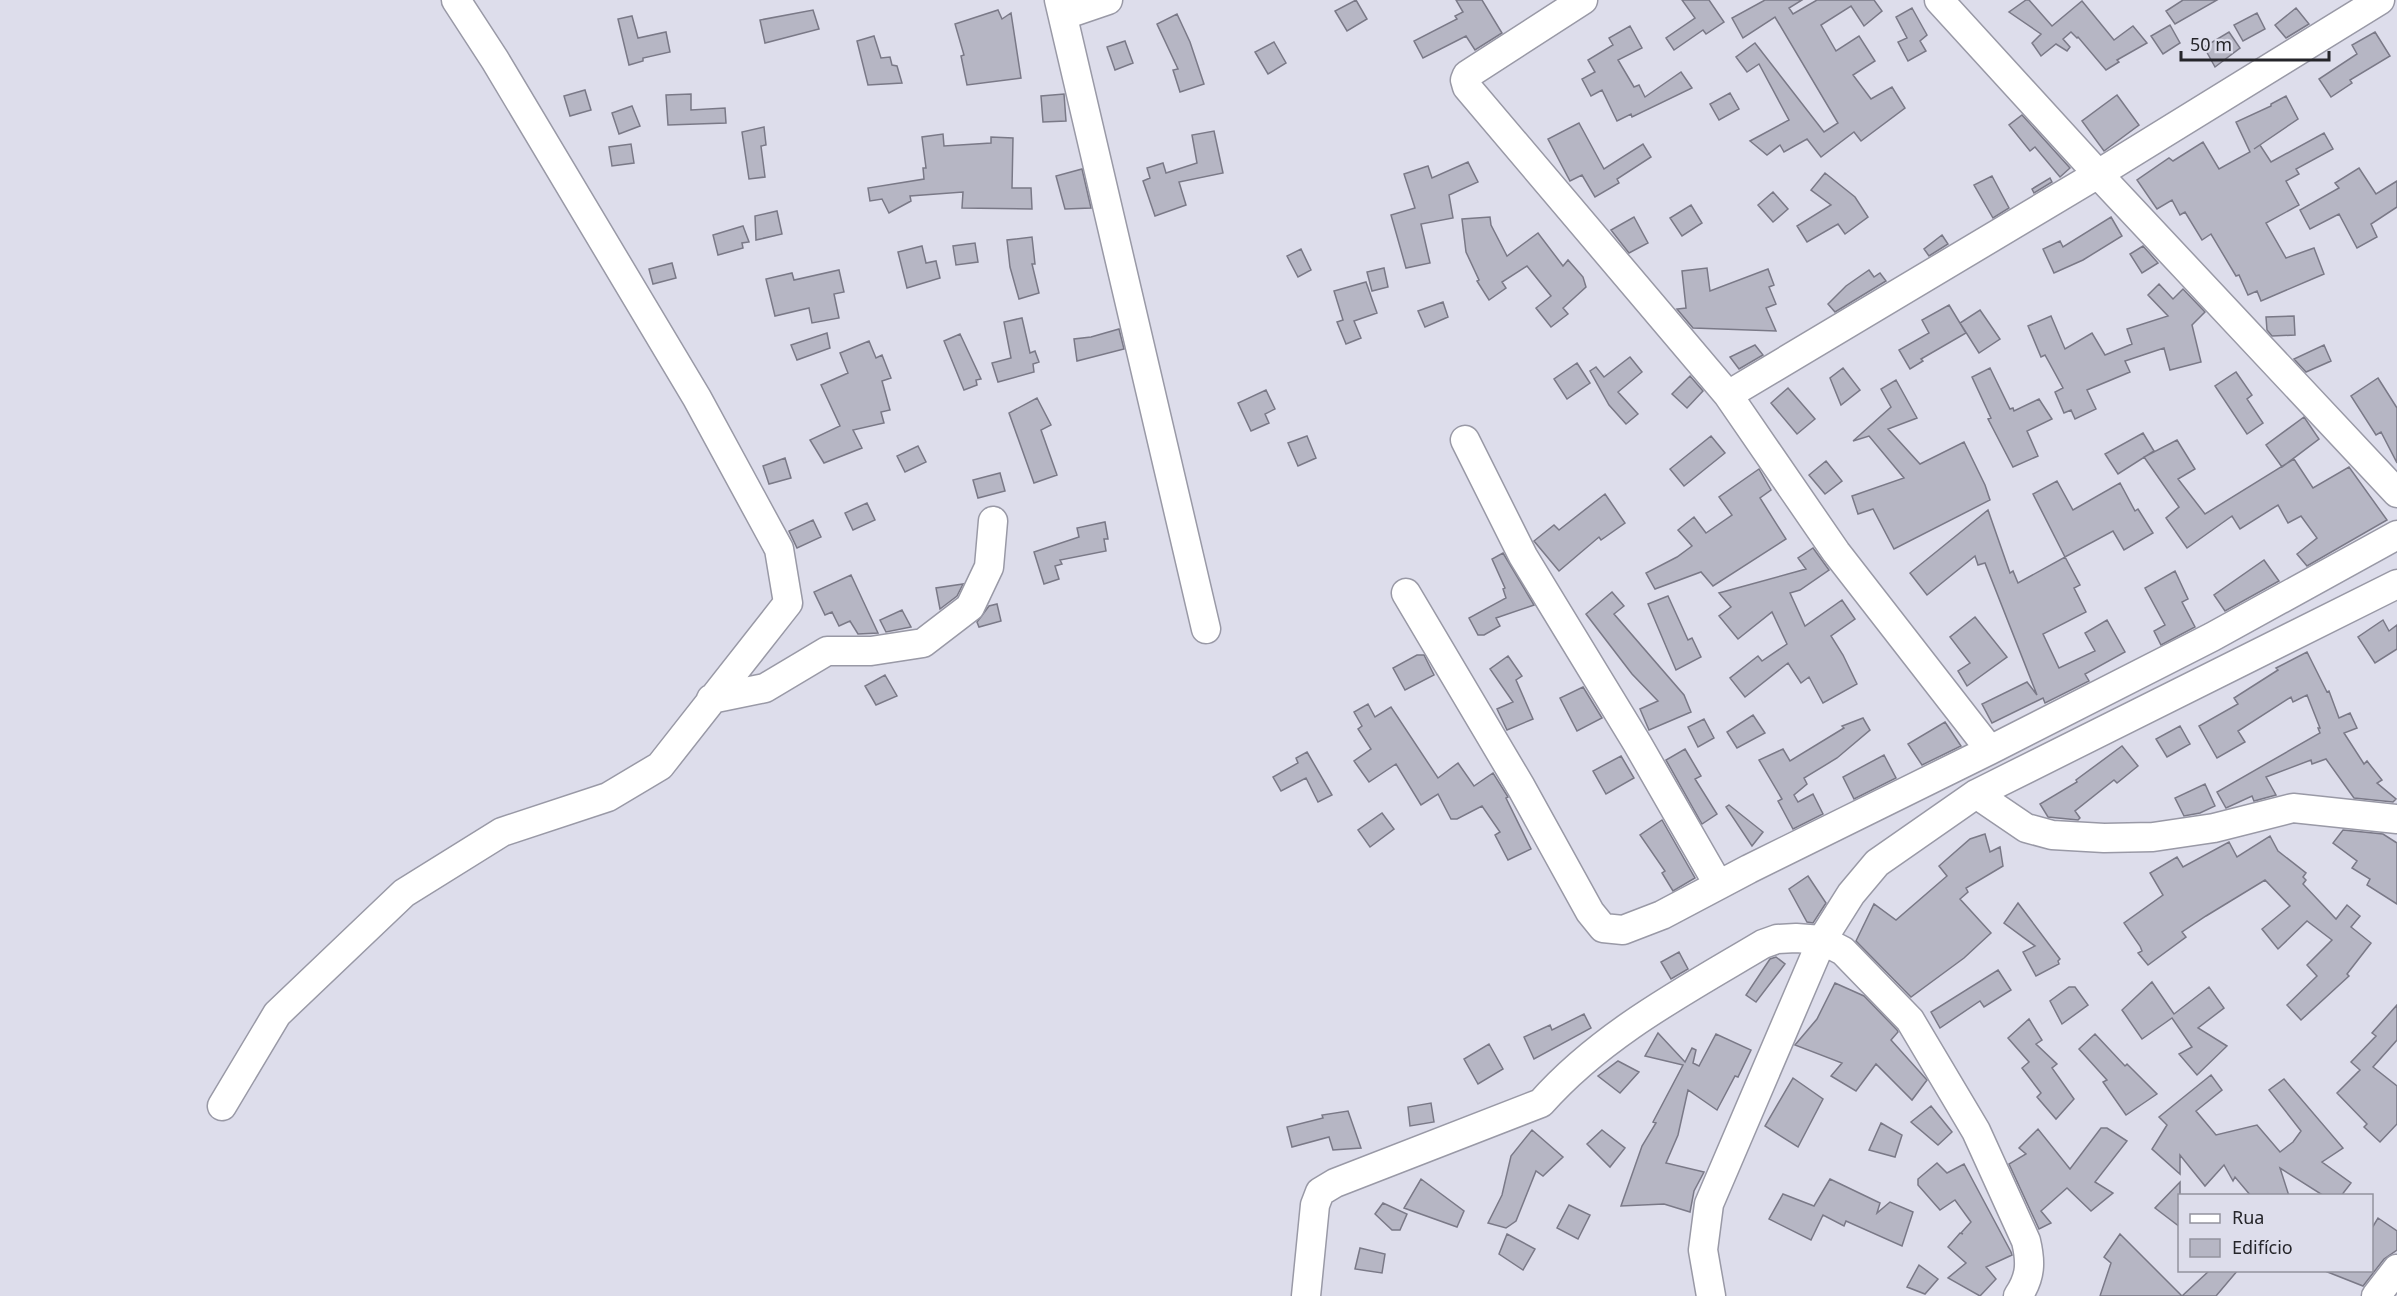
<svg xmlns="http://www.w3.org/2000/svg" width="2397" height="1296" font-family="'Noto Sans',sans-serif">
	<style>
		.building { fill: #b6b6c4; stroke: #7a7987; stroke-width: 1.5 }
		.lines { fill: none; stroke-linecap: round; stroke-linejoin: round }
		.minor-casing { stroke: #9999a6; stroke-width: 31 }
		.minor { stroke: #fff; stroke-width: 28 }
	</style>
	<rect width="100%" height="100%" fill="#ddddeb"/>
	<path class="building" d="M1356 0 1367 19 1347 31 1335 11Z
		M1456 0H1482L1502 33 1475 50 1466 36 1423 58 1414 41 1457 19 1455 16 1463 12Z
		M1682 0H1709L1724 22 1706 34 1703 30 1674 50 1666 38 1695 18Z
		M1765 0H1802L1789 8 1793 14 1817 0H1874L1882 11 1864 26 1851 6 1821 25 1836 51 1859 36 1875 61 1853 75 1871 99 1892 87 1905 108 1861 141 1854 132 1821 157 1807 139 1784 152 1780 145 1767 155 1750 141 1789 120 1759 64 1747 72 1736 57 1755 43 1824 132 1838 123 1775 17 1743 38 1732 18Z
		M2026 0H2029L2052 26 2082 1 2114 40 2133 26 2147 43 2117 60 2119 62 2106 70 2078 37 2077 38 2071 32 2063 39 2070 47 2067 51 2056 44 2041 56 2032 43 2041 34 2009 12Z
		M2183 0H2217L2175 24 2166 11Z
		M1912 8 1927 35 1920 41 1926 51 1908 61 1898 42 1907 38 1896 17Z
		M2296 8 2309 24 2286 38 2275 25Z
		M813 10 819 29 765 43 760 20Z
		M998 10 1002 19 1011 13 1021 78 967 85 961 56 964 55 955 24Z
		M2257 13 2265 29 2243 41 2234 25Z
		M1177 14 1190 42 1204 84 1180 92 1173 70 1178 69 1157 24Z
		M632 16 638 38 666 32 670 52 643 58V61L629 65 618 19Z
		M2170 25 2180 43 2163 54 2151 36Z
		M1630 26 1642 48 1618 60 1634 87 1639 85 1645 97 1681 72 1692 88 1632 117 1631 114 1617 121 1602 90 1591 96 1582 79 1595 72 1588 60 1613 45 1609 38Z
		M2229 32 2240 48 2215 67 2204 47Z
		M2375 32 2390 56 2350 80 2352 83 2331 97 2319 79 2357 54 2352 45Z
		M874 36 881 58 890 57 892 65 897 66 902 83 868 85 857 41Z
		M1125 41 1133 63 1115 70 1107 47Z
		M1274 42 1286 63 1268 74 1255 52Z
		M585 90 591 110 570 116 564 96Z
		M1730 93 1739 109 1719 120 1710 104Z
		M691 94V110L725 108 726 123 668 125 666 95Z
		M1064 94 1066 121 1043 122 1041 96Z
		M2117 95 2139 125 2104 151 2082 121Z
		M2286 96 2298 119 2254 149 2260 145 2271 162 2324 133 2333 149 2296 169 2299 174 2286 181 2299 205 2266 223 2286 258 2314 248 2324 274 2261 301 2257 291 2248 295 2239 275 2236 276 2211 234 2202 240 2185 212 2180 215 2172 200 2157 209 2137 180 2169 158 2173 161 2203 142 2219 169 2250 152 2236 122 2271 106V104Z
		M632 106 640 126 619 134 612 113Z
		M2022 115 2070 168 2060 177 2035 147 2030 151 2009 125Z
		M1579 123 1604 169 1643 144 1651 157 1617 179 1619 183 1595 197 1582 175 1570 181 1548 139Z
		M764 127 766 145 761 146 765 177 749 179 742 132Z
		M1214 131 1223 173 1179 182 1186 205 1155 216 1143 181 1150 178 1147 168 1163 163 1166 173 1197 163 1192 135Z
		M943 134 944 146 991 143V137L1013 138 1012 188H1031L1032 209 962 208 963 192 910 196 911 201 889 213 882 199 870 201 868 188 924 179 923 168H926L922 137Z
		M631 144 634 163 612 166 609 147Z
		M1468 162 1478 182 1449 195 1453 218 1421 224 1430 263 1406 268 1391 215 1415 208 1404 174 1428 166 1432 178Z
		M2359 168 2376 194 2397 181V207L2371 224 2377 237 2357 248 2339 214 2310 229 2300 210 2339 188 2335 183Z
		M1082 169 1091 208 1065 209 1056 176Z
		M1825 173 1855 197 1868 217 1845 234 1838 224 1807 242 1797 226 1831 205 1811 190Z
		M1992 176 2009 208 1993 218 1974 185Z
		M2050 178 2052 182 2034 193 2032 189Z
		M1773 192 1788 209 1773 222 1758 205Z
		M1691 205 1702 223 1682 236 1670 218Z
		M777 211 782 234 756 240 755 216Z
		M1490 217 1491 225 1507 256 1538 233 1563 266 1568 260 1583 277 1586 287 1563 308 1568 314 1551 327 1536 308 1551 296 1527 266 1502 282 1506 288 1489 300 1477 281 1479 280 1466 252 1462 219Z
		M1634 217 1648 243 1629 253 1611 230Z
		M2111 217 2122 236 2083 260 2054 273 2043 249 2060 241 2063 247Z
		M743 226 749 242 742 243 743 248 718 255 713 235Z
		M1942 235 1948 244 1929 256 1924 249Z
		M1032 237 1035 264H1032L1039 293 1019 299 1010 267 1007 240Z
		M975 243 978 262 956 265 953 246Z
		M922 246 926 263 936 261 940 278 907 288 898 252Z
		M2143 246 2158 263 2142 273 2130 254Z
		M1301 249 1311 270 1298 277 1287 256Z
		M672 263 676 278 653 284 649 269Z
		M1384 268 1388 287 1372 291 1367 272Z
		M1707 268 1710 291 1768 269 1774 285 1769 287 1776 304 1766 308 1776 331 1693 328 1677 309 1686 308 1682 271Z
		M839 270 844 292 834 294 839 318 812 323 809 308 775 316 766 279 792 273 794 280Z
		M1869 270 1874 277 1880 273 1886 281 1835 312 1828 304 1846 286Z
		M1366 282 1377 313 1354 321 1361 338 1346 344 1337 322 1343 320 1334 291Z
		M2159 284 2173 299 2183 289 2205 312 2192 325 2201 362 2170 370 2164 348 2125 361 2130 372 2087 390 2096 409 2075 419 2071 410 2064 413 2055 392 2063 388 2045 355 2041 357 2028 326 2051 316 2065 349 2092 333 2105 355 2132 344 2127 329 2168 316 2148 295Z
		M1443 302 1448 317 1425 327 1418 311Z
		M1949 305 1966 333 1921 359 1923 361 1910 369 1899 350 1929 333 1922 320Z
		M1980 310 2000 339 1979 353 1960 323Z
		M2294 316 2295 335 2272 336 2267 330 2266 317Z
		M1022 318 1030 353 1035 351 1039 362 1033 364 1034 372 998 382 992 363 1011 358 1004 322Z
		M1119 329 1124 349 1077 361 1074 339 1091 337Z
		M827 333 830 348 797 360 791 345Z
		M960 334 981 379 976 380 977 385 964 390 944 341Z
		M869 341 876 358 882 355 891 378 882 381 890 410 881 412 884 423 853 430 862 448 824 463 810 440 840 426 821 385 848 373 840 353Z
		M1755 345 1763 355 1739 369 1730 357Z
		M2324 345 2331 361 2306 372 2294 359Z
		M1630 357 1642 372 1618 392 1638 414 1626 424 1609 405 1590 371 1596 367 1604 377Z
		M1577 363 1590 383 1567 399 1554 379Z
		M1843 368 1860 390 1841 405 1830 378Z
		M1990 368 2010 409 2013 408 2014 411 2039 399 2052 419 2027 431 2038 456 2013 467 1988 419 1991 418 1972 377Z
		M2236 372 2252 395 2247 399 2263 423 2247 434 2215 386Z
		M1690 376 1703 391 1687 408 1672 394Z
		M2378 378 2397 408V463L2381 432 2376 435 2351 396Z
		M1896 380 1917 418 1888 429 1920 464 1964 442 1985 485 1990 500 1894 549 1873 509 1858 514 1852 496 1904 478 1869 436 1853 441 1891 407 1881 389Z
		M1788 388 1815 419 1797 434 1771 403Z
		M1266 390 1275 409 1265 414 1269 423 1251 431 1238 403Z
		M1037 398 1051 425 1041 430 1057 475 1034 483 1009 413Z
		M2304 417 2319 439 2282 467 2266 445Z
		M2143 433 2154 451 2118 474 2105 454Z
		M1307 436 1316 458 1298 466 1288 443Z
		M1711 436 1725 453 1684 486 1670 469Z
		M2177 440 2195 469 2178 479 2205 514 2294 459 2313 488 2349 467 2387 520 2307 566 2297 554 2317 538 2301 516 2288 523 2278 505 2240 529 2232 516 2187 548 2166 518 2179 507 2144 457Z
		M918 446 926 462 905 472 897 456Z
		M785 458 791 478 769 484 763 466Z
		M1826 461 1842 481 1825 494 1809 475Z
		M1759 469 1771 490 1760 498 1786 539 1713 586 1701 572 1655 589 1646 573 1677 557 1692 546 1678 530 1694 517 1706 533 1732 515 1719 497Z
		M1000 473 1005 491 978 498 973 480Z
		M2057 481 2073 510 2120 483 2135 511 2138 509 2153 533 2124 550 2113 531 2065 557 2033 494Z
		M1605 494 1625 523 1601 540 1599 537 1559 571 1534 541 1554 525 1559 530Z
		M867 503 875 520 853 530 845 513Z
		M1988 510 2010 573 2013 571 2018 583 2065 557 2080 585 2074 588 2086 612 2043 634 2059 668 2095 651 2085 633 2107 620 2125 652 2085 674 2089 681 2045 703 2043 698 1992 723 1982 704 2027 682 2037 695 1985 563 1978 565 1975 556 1927 595 1910 573Z
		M813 520 821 537 797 548 789 531Z
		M1105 522 1108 539H1104L1106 551 1060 560 1062 564 1055 566 1059 579 1044 584 1034 552 1079 537 1077 528Z
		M1813 548 1829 570 1800 590 1790 593 1805 626 1842 600 1855 619 1831 636 1843 655 1857 684 1823 703 1809 677 1801 683 1788 663 1745 697 1730 678 1758 656 1762 661 1787 644 1772 612 1738 639 1719 616 1731 607 1719 593 1806 569 1798 558Z
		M1503 553 1534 605 1496 618 1500 626 1484 635H1478L1469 618 1506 598 1503 589 1505 588 1492 559Z
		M2264 560 2279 581 2225 611 2214 595Z
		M2175 571 2188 599 2182 602 2195 627 2161 645 2154 631 2165 625 2145 588Z
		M851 575 878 633 858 634 850 621 839 626 832 612 825 615 814 592Z
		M963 584 957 596 940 609 936 588Z
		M1612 592 1624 606 1614 614 1684 695 1691 712 1649 730 1640 709 1658 701 1632 674 1586 614Z
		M1668 596 1688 640 1692 638 1701 657 1676 670 1648 604Z
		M997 604 1001 621 979 627 977 622 989 606Z
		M902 610 911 627 886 632 880 620Z
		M1975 617 2007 657 1967 686 1958 671 1970 663 1950 637Z
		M2383 620 2389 631 2397 625V649L2375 663 2358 637Z
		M2307 652 2327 692 2329 691 2339 718 2350 713 2357 728 2344 733 2364 764 2367 761 2382 780 2377 783 2396 799 2393 802 2354 798 2326 759 2312 764 2311 760 2266 777 2276 795 2254 801 2252 796 2226 808 2217 792 2320 733 2318 728H2320L2307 695 2293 702 2291 697 2238 731 2245 742 2217 758 2199 726 2238 704 2234 698 2278 670 2276 668Z
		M1417 655H1424L1434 675 1405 690 1393 668Z
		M1508 656 1522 676 1516 680 1533 719 1507 730 1497 709 1513 702 1490 669Z
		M885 675 897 696 876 705 865 686Z
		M1583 687 1602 718 1577 731 1560 698Z
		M1368 704 1375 717 1391 707 1438 778 1458 763 1474 786 1493 773 1508 797 1506 798 1531 849 1508 860 1495 835 1500 832 1482 806 1457 819H1451L1438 794 1421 805 1396 764 1369 782 1354 761 1371 749 1358 729 1362 726 1354 712Z
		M1753 715 1765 733 1737 748 1727 732Z
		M1863 718 1870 730 1837 758 1804 778 1807 784 1794 795 1798 802 1813 794 1823 814 1793 829 1778 801 1782 799 1759 760 1783 749 1790 761 1844 728 1842 726Z
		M1704 719 1714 738 1698 747 1688 727Z
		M1945 722 1961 746 1922 765 1908 744Z
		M2180 726 2190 744 2167 757 2156 739Z
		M2122 746 2138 766 2117 783 2114 780 2075 811 2080 818 2078 820 2048 817 2040 804 2077 782 2076 780Z
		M1685 749 1701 776 1695 779 1717 814 1702 824 1666 760Z
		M1307 752 1332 795 1318 802 1306 778 1281 791 1273 777 1298 763 1296 758Z
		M1884 755 1896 778 1854 799 1843 777Z
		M1621 756 1634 778 1606 794 1593 771Z
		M2205 784 2215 806 2200 813 2184 816 2175 798Z
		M1729 805 1763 832 1752 846 1726 807Z
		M1382 813 1394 829 1370 847 1358 830Z
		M1662 820 1695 878 1673 891 1662 873 1665 871 1640 835Z
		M2343 830 2383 834 2397 843V904L2367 885 2370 879 2352 868 2357 861 2333 843Z
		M1985 834 1990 852 2000 847 2003 866 1966 888 1968 892 1960 899 1991 933 1964 958 1911 997 1856 941 1874 904 1896 920 1947 876 1939 866 1970 839Z
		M2270 836 2278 851 2306 873 2303 877 2306 880 2303 884 2336 919 2347 905 2360 916 2351 927 2371 943 2347 974 2349 976 2301 1020 2287 1005 2317 976 2307 965 2332 940 2307 921 2278 949 2262 929 2290 906 2265 880 2206 916 2182 932 2186 937 2148 965 2138 953 2142 951 2140 946 2124 923 2163 895 2150 873 2177 857 2183 867 2229 842 2237 857Z
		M1808 876 1826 903 1813 923 1807 922 1789 889Z
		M2018 903 2060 959 2058 961 2059 964 2036 976 2023 952 2035 946 2004 923Z
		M1679 952 1688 969 1671 979 1661 962Z
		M1776 957 1785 964 1756 1002 1746 995 1770 959Z
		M1998 970 2011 990 1984 1007 1980 1001 1940 1028 1931 1012Z
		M2152 982 2174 1014 2209 987 2224 1008 2198 1028 2227 1046 2197 1075 2179 1054 2192 1047 2172 1018 2142 1039 2122 1010Z
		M1835 983 1864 996 1897 1030 1898 1032 1891 1040 1927 1080 1912 1100 1876 1064 1856 1091 1831 1076 1842 1063 1795 1045 1817 1019Z
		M2069 987H2075L2088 1005 2062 1024 2050 1001Z
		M2397 1005V1040L2373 1067 2397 1086V1124L2380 1142 2364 1127 2367 1124 2337 1093 2360 1070 2351 1062 2376 1036 2372 1033Z
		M1584 1014 1591 1028 1534 1059 1524 1037 1550 1025 1552 1030Z
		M2029 1019 2042 1040 2036 1044 2057 1064 2052 1068 2074 1099 2056 1119 2037 1097 2041 1093 2022 1068 2029 1062 2008 1038Z
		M1658 1033 1685 1062 1692 1048 1696 1050 1693 1063 1699 1066 1716 1034 1751 1050 1738 1077 1735 1076 1717 1110 1688 1090 1678 1135 1666 1163 1704 1172 1694 1191 1690 1212 1664 1204 1621 1206 1642 1146 1656 1123 1653 1122 1683 1065 1645 1056Z
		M2095 1034 2125 1066 2127 1064 2157 1094 2126 1115 2103 1082 2107 1080 2079 1049Z
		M1489 1044 1503 1069 1478 1084 1464 1059Z
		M1618 1061 1639 1072 1620 1093 1598 1076Z
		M2211 1075 2222 1090 2196 1111 2216 1135 2257 1125 2280 1152 2293 1142 2301 1131 2269 1090 2284 1079 2343 1148 2322 1162 2351 1183 2341 1196H2324L2280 1168 2289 1196H2251L2235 1177 2233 1181 2224 1165 2205 1186 2180 1155V1174L2152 1149 2167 1125 2159 1117Z
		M1793 1078 1823 1099 1798 1147 1765 1126Z
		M1431 1103 1434 1122 1410 1126 1408 1107Z
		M1931 1106 1952 1132 1938 1145 1911 1122Z
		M1348 1111 1361 1148 1333 1150 1329 1137 1292 1147 1287 1127 1323 1118 1322 1115Z
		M1881 1123 1902 1135 1895 1157 1869 1150Z
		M2101 1128H2107L2127 1141 2095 1182 2113 1193 2091 1211 2067 1188 2041 1211 2051 1223 2039 1229 2009 1164 2026 1154 2019 1148 2038 1129 2070 1169Z
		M1532 1130 1563 1157 1543 1176 1536 1171 1516 1221 1506 1228 1488 1223 1502 1195 1511 1156Z
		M1602 1130 1625 1148 1610 1167 1587 1144Z
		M1937 1163 1947 1173 1964 1164 2011 1252 2012 1255 1986 1267 1996 1279 1980 1296 1948 1278 1966 1263 1948 1247 1960 1233 1963 1234 1961 1233 1971 1222 1955 1200 1940 1210 1918 1185V1179Z
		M1421 1179 1464 1211 1457 1227 1404 1208Z
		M1830 1179 1880 1203 1877 1213 1890 1202 1913 1212 1902 1246 1846 1221 1844 1226 1823 1215 1811 1240 1769 1219 1783 1194 1814 1206Z
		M2180 1182V1227L2155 1208Z
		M1383 1203 1407 1214 1400 1230H1392L1375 1214Z
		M1569 1205 1590 1215 1578 1239 1557 1228Z
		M2378 1218 2397 1231V1250L2384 1259 2363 1286 2325 1271 2372 1270V1228Z
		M1507 1234 1535 1249 1523 1270 1499 1254Z
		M2120 1234 2182 1296 2210 1270H2238L2216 1296H2100L2111 1263 2104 1257Z
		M1360 1248 1385 1254 1382 1273 1355 1269Z
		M1919 1265 1938 1279 1925 1294 1907 1287Z"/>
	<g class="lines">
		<defs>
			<path id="minor" d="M1059 0 1206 629
				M1583 0 1467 75 1465 80 1467 87 1728 395 1836 552 1990 750
				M1939 0 2098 174 2397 493
				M1064 15 1108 0
				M1728 395 2098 174 2380 0
				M1465 440 1523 556 1637 743 1718 884
				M1406 593 1521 787 1590 912 1603 928 1623 930 1662 915 1749 869 1990 750 2212 637 2397 535
				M711 699 765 688 827 651H871L923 643 970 607 989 567 993 521
				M1976 794 2026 828 2052 835 2104 838 2153 837 2214 828 2293 808 2397 819
				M222 1106 277 1014 404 893 502 832 608 797 660 766 788 603 779 549 697 398 495 60 456 0
				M1306 1296 1315 1205 1320 1192 1335 1183 1541 1103C1602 1034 1686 990 1763 944L1777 939 1796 938 1822 940 1843 951 1910 1020 1976 1131 2026 1241C2031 1262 2031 1277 2018 1296
				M1711 1296 1703 1250 1709 1204 1822 940 1851 894 1877 863 1976 794 2397 584
				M2376 1296 2397 1269"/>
		</defs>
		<use href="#minor" class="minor-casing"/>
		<use href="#minor" class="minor"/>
	</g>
	<rect x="2178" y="1194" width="195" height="78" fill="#ddddeb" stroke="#93939e" stroke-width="1.5"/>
	<rect x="2190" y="1214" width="30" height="9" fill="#ffffff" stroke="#93939e" stroke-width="1.5"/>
	<text x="2232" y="1224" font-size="18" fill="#25252a">Rua</text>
	<rect x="2190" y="1239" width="30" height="18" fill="#b6b6c4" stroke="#93939e" stroke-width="1.5"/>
	<text x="2232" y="1254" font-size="18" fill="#25252a">Edifício</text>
	<path d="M2181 51v9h148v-9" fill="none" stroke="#25252a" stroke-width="3"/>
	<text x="2190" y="51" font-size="18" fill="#25252a" stroke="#ddddeb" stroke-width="4.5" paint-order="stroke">50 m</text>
</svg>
